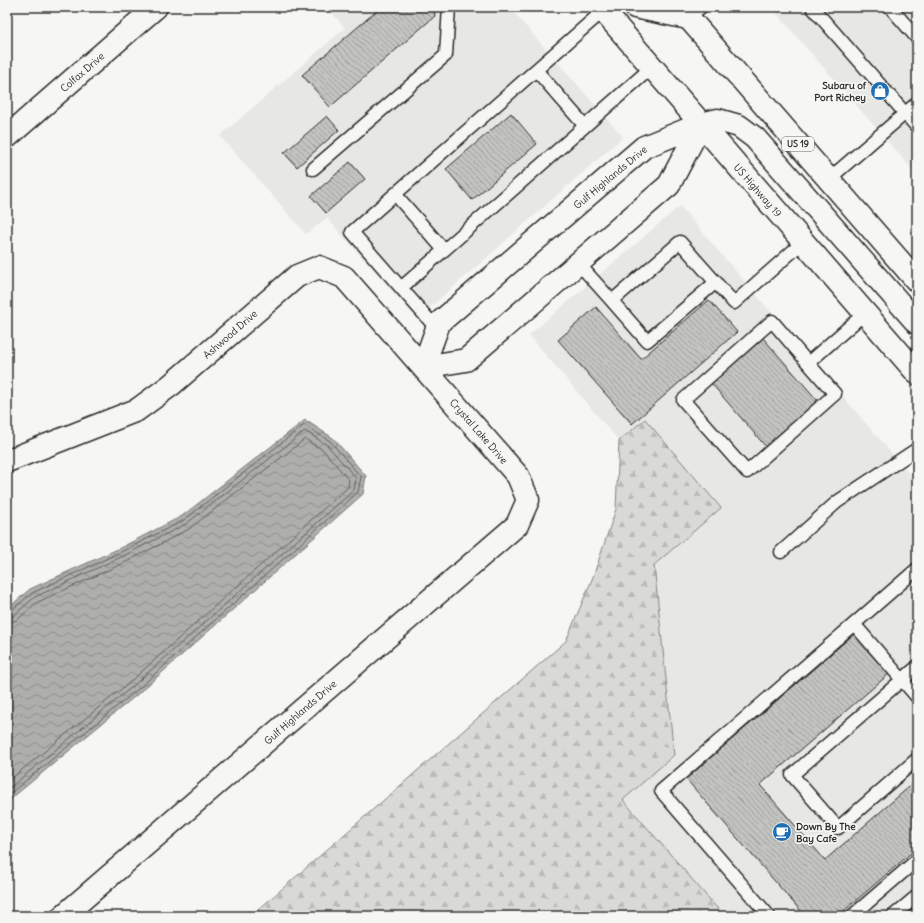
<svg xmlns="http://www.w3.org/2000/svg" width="924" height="923" font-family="Delius,sans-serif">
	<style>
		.built { fill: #e7e7e3 }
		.forest { fill: url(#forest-firs); stroke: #828280 }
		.water { fill: url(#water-waves); stroke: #7a7a78 }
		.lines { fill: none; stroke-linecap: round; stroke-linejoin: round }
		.shore { stroke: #5f5f5e; stroke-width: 1 }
		.building { fill: url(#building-back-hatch); stroke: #2b2b2b }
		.lane-casing { stroke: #2b2b2b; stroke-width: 15 }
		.street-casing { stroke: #2b2b2b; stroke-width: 25 }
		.highway-casing { stroke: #2b2b2b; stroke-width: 25 }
		.lane { stroke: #f6f6f2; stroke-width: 12 }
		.street { stroke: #f6f6f2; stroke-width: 22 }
		.highway { stroke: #f6f6f2; stroke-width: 22 }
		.labels { text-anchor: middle; stroke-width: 3.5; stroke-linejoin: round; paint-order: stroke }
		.shield { fill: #f6f6f2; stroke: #686867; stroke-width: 1 }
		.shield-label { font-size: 9px; font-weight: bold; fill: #2b2b2b }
		.street-label { font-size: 10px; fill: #2b2b2b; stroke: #f6f6f2 }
		.poi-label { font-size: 10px; font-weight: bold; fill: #2b2b2b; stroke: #f6f6f2; text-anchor: end }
	</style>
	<defs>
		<pattern id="forest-firs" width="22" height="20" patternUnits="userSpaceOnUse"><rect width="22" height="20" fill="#d9d9d5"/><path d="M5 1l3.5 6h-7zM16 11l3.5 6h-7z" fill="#babab7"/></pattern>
		<pattern id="water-waves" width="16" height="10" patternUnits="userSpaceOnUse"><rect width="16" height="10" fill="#aeaeab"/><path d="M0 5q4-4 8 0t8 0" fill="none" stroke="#8e8e8b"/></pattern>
		<pattern id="building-back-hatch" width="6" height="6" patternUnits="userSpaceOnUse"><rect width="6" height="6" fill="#c3c3c0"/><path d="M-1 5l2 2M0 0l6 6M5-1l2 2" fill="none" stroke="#9f9f9c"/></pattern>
	</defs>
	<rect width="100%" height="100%" fill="#f6f6f2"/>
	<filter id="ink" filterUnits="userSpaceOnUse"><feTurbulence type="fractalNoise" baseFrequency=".025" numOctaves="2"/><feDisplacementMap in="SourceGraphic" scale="8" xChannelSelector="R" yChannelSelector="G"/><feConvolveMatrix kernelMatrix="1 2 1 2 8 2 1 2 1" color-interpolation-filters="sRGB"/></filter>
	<g filter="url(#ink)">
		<path class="built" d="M327 7H509L623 137 417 319 327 218 306 234 220 136 345 28Z
			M771 7H917V175Z
			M680 206 917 483V916H724L623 800 674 755 654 565 721 508 645 419 619 441 529 335Z"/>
		<path class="forest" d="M645 419 721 508 654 565 674 755 623 800 724 916H251L566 641 593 577 616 509 619 441Z"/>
		<path class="water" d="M305 420 333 438 366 476 363 494 139 693 7 802V609L30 589 120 548 182 516Z"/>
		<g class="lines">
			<path class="shore" d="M7 612 11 611 32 593 121 552 184 520 304 425 330 441 361 477 358 492 137 690 7 796
				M7 617 14 615 35 597 123 556 186 524 305 431 327 445 356 478 354 490 133 686 7 790
				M7 623 17 620 38 602 126 562 189 529 305 439 323 450 349 480 348 487 130 682 7 782"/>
		</g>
		<path class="building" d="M381 7H434L435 16 330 107 302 75Z
			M511 113 537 144 472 200 446 169Z
			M327 116 339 130 297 167 284 153Z
			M350 162 365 179 326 213 311 196Z
			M709 300 737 332 632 424 558 340 596 307 641 359Z
			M763 338 819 402 767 448 711 383Z
			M854 634 889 674 760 785 825 860 917 780V848L838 916H805L686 779Z"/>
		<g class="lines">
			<defs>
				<path id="lane" d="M812 7 917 127
					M890 7 917 38
					M688 18 701 7
					M536 70 585 126
					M313 169 446 55 449 7
					M829 179 917 103
					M395 194 444 250
					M578 263 612 301
					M716 282 647 341 612 301 680 242 734 303 803 242
					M401 288 652 67
					M437 329 352 232 603 11
					M808 363 835 394 747 472 683 400 772 321 808 363 865 313
					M781 552 837 502 917 449
					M917 569 854 624 917 697
					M917 667 792 775 838 828 917 759
					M769 916 661 791 854 624
					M852 916 917 860
					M893 916 917 896"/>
				<path id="street" d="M7 137 156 7
					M423 367 466 360 669 185 701 124
					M423 367 439 323 644 147 701 124
					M7 461 137 410 171 385 297 276 319 267 344 277 518 476 528 500 517 525 63 916"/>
				<path id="highway" d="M600 7 917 373
					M635 7 688 18
					M679 7 917 281
					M701 124 718 120 739 126 755 138 917 323"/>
			</defs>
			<use href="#lane" class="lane-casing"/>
			<use href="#street" class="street-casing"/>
			<use href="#highway" class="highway-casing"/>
			<use href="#lane" class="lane"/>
			<use href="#street" class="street"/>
			<use href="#highway" class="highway"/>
		</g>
	</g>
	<defs>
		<symbol id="shop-disc" viewBox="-11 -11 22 22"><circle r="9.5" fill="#1f6fb2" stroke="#f6f6f2"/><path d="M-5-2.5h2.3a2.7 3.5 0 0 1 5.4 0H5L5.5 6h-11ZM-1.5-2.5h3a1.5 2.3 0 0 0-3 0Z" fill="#fff"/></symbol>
		<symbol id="cafe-disc" viewBox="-11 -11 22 22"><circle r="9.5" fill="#1f6fb2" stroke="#f6f6f2"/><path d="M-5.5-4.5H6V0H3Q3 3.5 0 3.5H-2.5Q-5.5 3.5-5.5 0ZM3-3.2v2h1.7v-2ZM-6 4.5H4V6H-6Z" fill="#fff"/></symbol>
	</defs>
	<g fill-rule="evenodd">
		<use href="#shop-disc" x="869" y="80" width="22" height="22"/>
		<use href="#cafe-disc" x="771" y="821" width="22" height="22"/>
	</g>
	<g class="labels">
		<rect class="shield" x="782" y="137" width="32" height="14" rx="3"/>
		<g class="shield-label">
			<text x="798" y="147">US 19</text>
		</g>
		<g class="street-label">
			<text transform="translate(82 72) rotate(-41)" y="4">Colfax Drive</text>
			<text transform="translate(610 177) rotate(-40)" y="4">Gulf Highlands Drive</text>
			<text transform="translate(758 190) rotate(49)" y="4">US Highway 19</text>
			<text transform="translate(230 334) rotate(-41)" y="4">Ashwood Drive</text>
			<text transform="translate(479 431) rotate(49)" y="4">Crystal Lake Drive</text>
			<text transform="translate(300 712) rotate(-41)" y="4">Gulf Highlands Drive</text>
		</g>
		<g class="poi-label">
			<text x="866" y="89">Subaru of<tspan x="866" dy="12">Port Richey</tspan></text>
			<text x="796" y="830" text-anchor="start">Down By The<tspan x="796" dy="12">Bay Cafe</tspan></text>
		</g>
	</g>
	<rect width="924" height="923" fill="none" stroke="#f6f6f2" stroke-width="24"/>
	<rect x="12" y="12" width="900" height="899" fill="none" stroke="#2b2b2b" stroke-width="1.5" filter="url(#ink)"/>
</svg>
